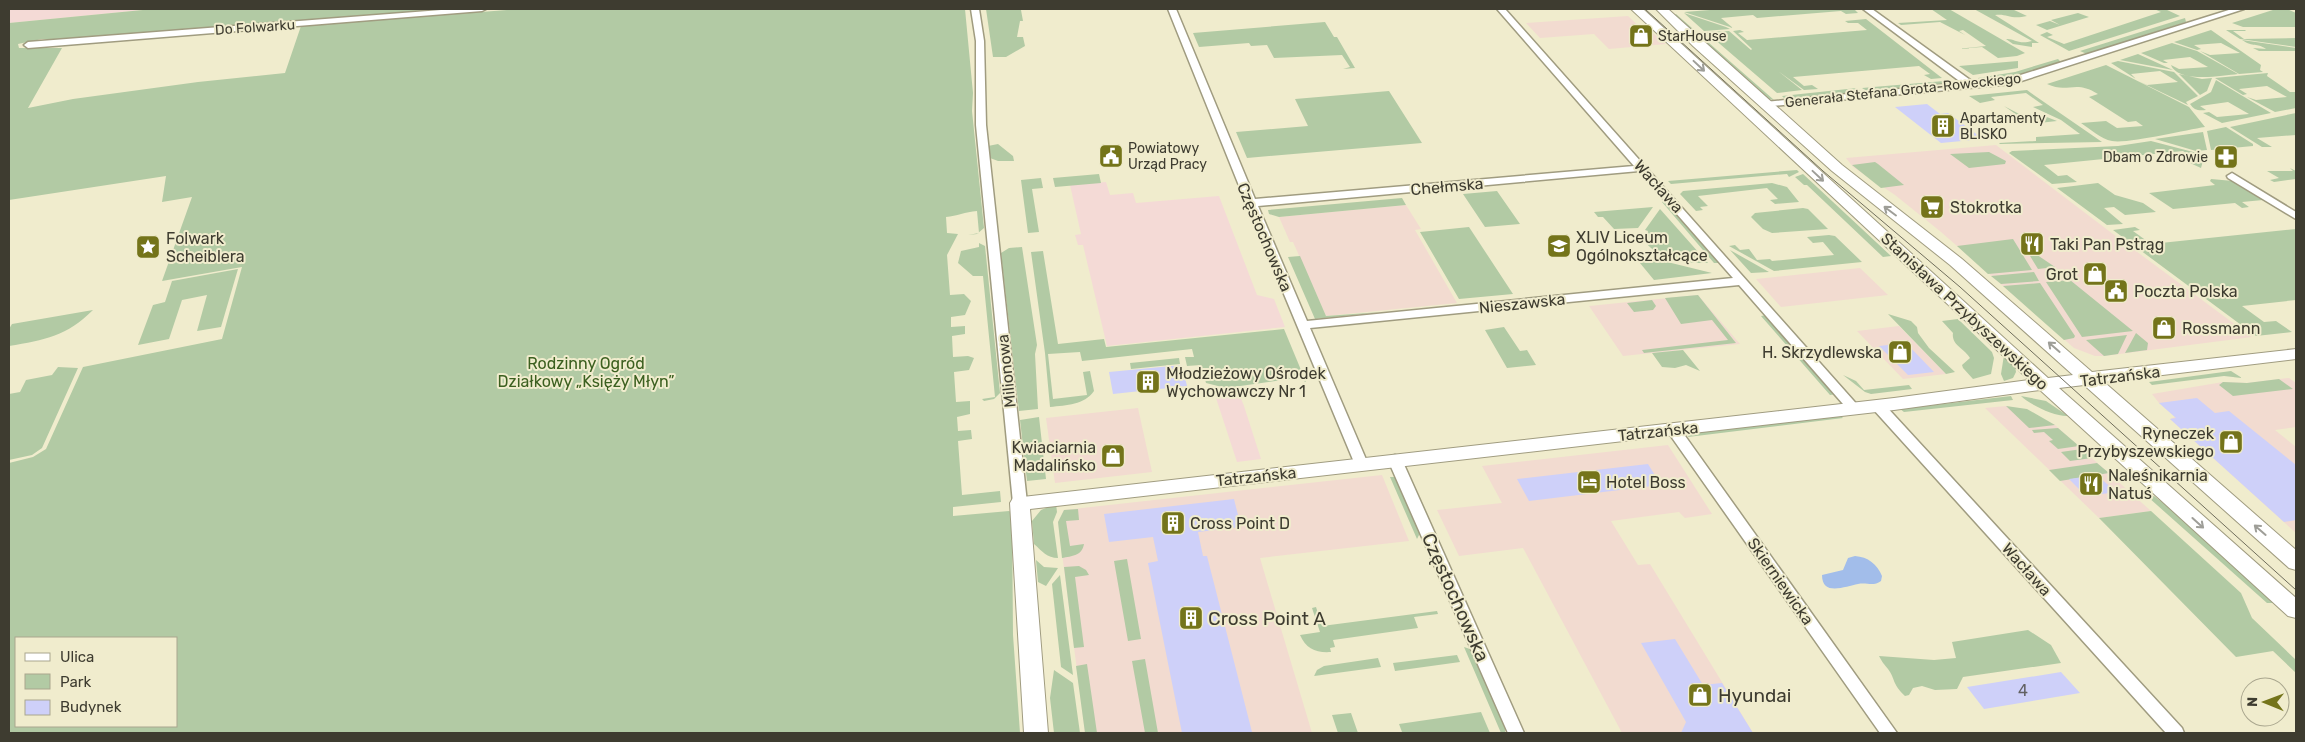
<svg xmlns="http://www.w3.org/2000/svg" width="2305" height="742" font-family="Rubik,sans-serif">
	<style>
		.commercial { fill: #f2dbd0 }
		.industrial { fill: #f4dad6 }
		.green { fill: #b2caa4; fill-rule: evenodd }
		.water { fill: #a2bdea }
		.building { fill: #ced0f9 }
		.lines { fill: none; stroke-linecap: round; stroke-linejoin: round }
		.street-casing { stroke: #a09c80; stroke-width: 3 }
		.secondary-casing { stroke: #a09c80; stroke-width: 2 }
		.street { fill: #fff; fill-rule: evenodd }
		.secondary { fill: #fff; fill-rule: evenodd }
		.tram { stroke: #706e5c; stroke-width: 1 }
		.oneway { stroke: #9e9e98 }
		.labels { text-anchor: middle; stroke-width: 4; stroke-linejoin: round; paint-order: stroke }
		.far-street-label { font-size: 14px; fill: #3e3c30; stroke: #f0eccd }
		.far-poi-label { font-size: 14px; fill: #3e3c30; stroke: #f0eccd; text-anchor: start }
		.street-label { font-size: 16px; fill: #3e3c30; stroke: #f0eccd }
		.poi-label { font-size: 16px; fill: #3e3c30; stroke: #f0eccd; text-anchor: start }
		.park-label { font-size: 16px; fill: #3c6020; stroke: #f0eccd }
		.near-number-label { font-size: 16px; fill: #626162 }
		.near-street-label { font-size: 19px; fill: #3e3c30; stroke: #f0eccd }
		.near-poi-label { font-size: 19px; fill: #3e3c30; stroke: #f0eccd; text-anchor: start }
	</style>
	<rect width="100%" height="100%" fill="#f0eccd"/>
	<path class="commercial" d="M1628 16 1643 30H1649L1666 44 1609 49 1594 34 1540 38 1526 23Z
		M1996 145 2109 231 2252 337 2104 356H2095L2074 348 1941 232 1895 195 1853 167 1846 158Z
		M1406 205 1421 229 1415 230 1457 303 1326 316 1293 242H1290L1279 217Z
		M1860 268 1888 295 1781 307 1756 279Z
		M1698 295 1740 344 1623 356 1589 306Z
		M1899 326 1946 374 1903 379 1857 331Z
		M2289 378 2296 383V427L2275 430 2296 447V533L2170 419 2175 417 2159 403 2152 394 2223 382 2247 383Z
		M2006 406 2055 425 2151 511 2099 518 1985 408Z
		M1138 408 1152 472 1055 483 1046 418Z
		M1668 445 1712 514 1685 518 1679 512 1611 521 1638 565 1650 564 1753 733H1622L1523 548 1459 556 1437 510 1502 503 1482 466Z
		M1382 475 1409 541 1260 558 1312 733H1085L1058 522 1064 510Z"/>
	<path class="industrial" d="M9 9H153L9 23Z
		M1106 182 1110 195 1133 193 1136 203 1219 196 1257 295 1274 299 1285 327 1107 346 1083 245H1078L1075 235 1081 234 1070 185Z
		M1240 396 1244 406 1261 459 1237 462 1216 398Z"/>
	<path class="green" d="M153 9H457L63 40 42 39 18 44 19 48H62L28 108 73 99 198 82 285 73 301 26 519 9H965L973 93 972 111 984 228 977 234 968 235 979 233 977 211C965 212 957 216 946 217L947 233 958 234 947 255 950 295 964 294 971 301 965 315 951 317V327L965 326V334L952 336 953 357 968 356 974 358 969 370 954 372 956 402 970 401V414L957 417 958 431 971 430 972 439 958 441 962 495 1000 491 1001 502 953 507V516L1009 511 1012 513 1013 635 1020 733H9V463L33 457 46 449 83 367 222 339 242 267 162 281 192 197 162 202 166 176 9 200V23ZM16 638H176V726H16Z
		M986 9H1024L1021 10 1023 21H1020L1017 37H1023L1025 46 1006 57H993Z
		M1709 9H1854L1858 13 1846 14 1841 11 1757 18 1753 15 1721 18 1733 28 1684 12 1710 10Z
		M1931 9H1949L2025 53 2017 56 1998 58 1982 47 1957 49 1986 46 1963 30 1959 31 1965 35 1940 22 1901 25 1898 23 1947 20Z
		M1974 9H2012L2027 16C2010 20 2007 13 1995 15L2039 43H2032V47L2013 44 2006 39C2014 38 2018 45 2032 41Z
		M2154 9H2165L2180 16 2069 51 2040 35 2047 32 2053 35 2047 37 2064 44 2161 12Z
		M2276 9H2287L2296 13V27H2243L2232 23Z
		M1684 13 1726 27 1730 29 1704 31Z
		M2078 13 2089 17 2047 30 2036 25 2050 21 2060 25 2051 20Z
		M1676 14 1774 100 1769 99 1694 35 1675 15Z
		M2185 18 2186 22 2087 54 2080 51Z
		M1866 19 1942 78 1931 79 1924 75 1930 74 1919 66 1793 77 1804 86 1812 85 1818 89 1804 90 1778 71 1802 90 1777 93 1706 32 1729 31 1751 50 1752 49 1733 31 1740 30 1744 32 1738 33 1747 40 1867 30 1858 23H1848L1845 21Z
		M1325 22 1334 37H1337L1355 68 1343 69 1350 67 1342 55 1274 58 1267 45 1251 46 1249 43 1199 47 1193 33Z
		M2211 30 2261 65 2260 70 2263 72 2239 74 2200 51 2210 55 2240 53 2221 43 2194 45 2201 49 2197 50 2174 42Z
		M2226 30H2245L2246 31H2233L2244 39 2296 38V47L2240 39Z
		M2242 40 2296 48V51H2259L2253 48 2266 49C2256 42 2254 48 2242 40Z
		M2172 43 2197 51 2238 74C2221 76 2178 83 2171 65L2179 69 2208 67 2190 57 2163 60 2168 63H2164L2141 53Z
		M2138 54 2173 70 2120 60Z
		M2058 59 2061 62 2058 63 2015 77 1983 82 1978 78 2015 72Z
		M2018 61V68L1973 75 1959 66Z
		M2118 61 2174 72 2198 96 2186 102 2188 105 2138 81 2147 85 2178 82 2160 71 2131 74 2136 79 2111 63Z
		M2106 65 2189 107 2205 127C2185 130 2128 144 2112 141 2101 139 2090 129 2081 123L2106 121 2117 128 2143 126 2136 121 2128 122 2089 97 2098 94C2075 79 2068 94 2047 84Z
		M2268 73 2267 76 2290 92H2296V108L2275 112 2247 97 2256 100 2287 97 2267 86 2239 89 2247 94 2243 95 2215 78Z
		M2179 74 2202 79 2212 78 2207 91 2200 95Z
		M2216 80 2271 113 2222 123 2203 113 2209 112 2217 117 2249 114 2228 102 2200 106 2206 110C2198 111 2194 110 2190 104L2211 92Z
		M1944 81 1951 85 1868 92 1862 88Z
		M1857 88 1863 93 1786 100 1782 96Z
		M2027 90 2031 93 2102 142 2000 144 1999 143 2036 141V137L2080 134 2061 120 2033 107 2043 105 2026 93 1991 97 1995 100 1980 103 1969 96Z
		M1389 91 1422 143 1247 158 1236 132 1308 126 1295 99Z
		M2004 106 2023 116 2039 114 2057 121 2030 124Z
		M2296 113V135L2257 138 2272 147H2262L2230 127Z
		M2226 127 2253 144V146L2211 150 2207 131Z
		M2203 132 2207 150 2196 151 2155 139Z
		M2151 141 2197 153 2204 157 2201 168 2190 163 2199 162 2183 151 2044 165 2058 176 2067 175 2077 182 2052 184 2009 153 2012 151 2118 146Z
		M998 144 1013 156 1014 161H998L990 158 988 146Z
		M1989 152 2006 161 2005 164 1969 168 1950 154Z
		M1875 162 1878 164 1904 185 1881 188 1852 165Z
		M2290 168 2296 171V179L2274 182 2270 180 2279 178 2267 171H2293Z
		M1797 170 1799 172 1789 177 1787 174 1671 184 1668 181Z
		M1099 174 1101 183 1055 187 1053 178Z
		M1803 174 1891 256 1883 257 1807 185H1804L1795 177Z
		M1041 178 1043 188 1032 189 1039 232 1028 233 1021 180Z
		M2211 179 2233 181 2263 200 2242 202 2249 207 2242 208 2235 203 2173 209 2149 193 2215 185 2210 181Z
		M1772 183 1787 187 1799 202 1775 204 1770 200 1778 199 1767 188 1698 196 1708 206 1700 207 1703 210 1696 211 1680 194 1683 191Z
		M2098 183 2115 195 2143 203 2156 212 2125 215 2114 207 2104 208 2123 224 2107 225 2057 188Z
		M1497 191 1520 224 1485 227 1463 194Z
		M1402 198 1406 205 1279 217 1269 214 1268 210Z
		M1665 200 1721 263H1714L1662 202Z
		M1653 207 1638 228 1614 229 1603 217H1598L1594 212Z
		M1803 208 1808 209 1828 229 1772 233 1763 229 1751 217 1755 213Z
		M1660 209 1708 263C1689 264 1656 259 1645 241L1648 231 1645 230Z
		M1469 227 1513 294 1459 299 1420 232Z
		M2135 227 2140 230 2133 231 2151 244 2296 229V300L2242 306 2264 322 2276 321 2292 332 2256 336 2113 230Z
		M1829 235 1835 236 1862 262 1774 271 1729 246 1735 245 1740 250 1749 249 1757 260 1770 259 1772 261 1834 255 1823 242 1813 243 1807 237Z
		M2013 239 2032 270 1988 274 1957 246Z
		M979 243 985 246 1000 393 994 399 984 401 982 399 995 397 983 276H973L958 263 961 251 979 247Z
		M2024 246 2055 267 2038 269Z
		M1022 247 1037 345 1035 354 1038 409 1019 411 1001 253 1009 248Z
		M1730 250 1769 272 1751 273Z
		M1043 251 1058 344 1104 339 1106 347 1284 329 1306 382 1297 378 1226 388 1206 383 1201 365 1187 366 1185 357H1194L1192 349 1082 361 1080 352 1048 354 1053 399 1087 395 1083 372 1090 371 1094 391C1084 405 1067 405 1050 407L1045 353 1031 252Z
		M1300 256 1326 316 1381 312 1315 319 1288 257Z
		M1643 256 1712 273 1654 280 1635 257Z
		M238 269 221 327 197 331 207 295 182 300 169 339 138 345 153 305 165 302 172 281Z
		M2034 272 2039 281 2001 284 1991 276Z
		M2070 280 2133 331 2082 337 2046 282Z
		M2040 283 2075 336 2074 338 2064 340 2003 286Z
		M1698 295 1736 343 1644 353 1642 350 1728 340 1712 320 1681 324 1665 298Z
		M1652 300 1656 306 1653 310 1634 312 1627 303Z
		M93 310C67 336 45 340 9 346V329L12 324Z
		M1888 314 1911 321 1917 327 1918 333 1929 348 1955 372 1946 374Z
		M1767 315 1837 394 1830 395 1761 316Z
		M1958 319 1992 352 1994 358 1991 374 1973 379 1963 368 1962 365 1970 358C1965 349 1951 345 1953 333L1942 321Z
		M1504 327 1520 351 1527 350 1536 365 1507 368 1485 330Z
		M2136 333 2148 343 2147 350 2125 353Z
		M2127 335 2118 354 2104 356 2086 340Z
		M1683 350 1700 371 1686 365 1675 368 1662 367 1652 353Z
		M2004 355 2015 366 2016 372 2013 378 2004 381 2001 374Z
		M1179 358 1180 364 1131 369 1130 363Z
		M58 367 78 368 42 448 32 455 9 460V394L20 392 26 380 52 375Z
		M2231 371 2242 378 2224 376 2152 385 2149 382Z
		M1843 375 1856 381 1864 390 1909 385 1912 389 1871 394 1865 392Z
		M2279 379 2293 389 2233 396 2219 385 2223 382 2247 383Z
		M2011 396 2013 400 1904 412 1900 409Z
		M2021 396 2046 401 2068 416C2056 417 2030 405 2021 396Z
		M2006 406 2027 409 2055 425 2029 428Z
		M1841 416 1843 418 1688 437 1690 433Z
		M1039 417 1046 479 1027 481 1020 420Z
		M2058 428 2079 446 2058 449 2049 441 2053 440 2044 432 2034 433 2032 430Z
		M2082 449 2092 458 2070 461 2061 452Z
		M2097 463 2109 473 2060 481 2049 470Z
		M1390 477H1395L1420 533 1417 539Z
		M2154 496 2185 520 2275 603H2267L2148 497Z
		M1056 504 1057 512 1053 522 1058 558C1047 558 1042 551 1034 544L1032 521 1041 510Z
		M1078 509 1079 520 1066 521 1070 546 1084 544C1082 556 1072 556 1062 558L1058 522 1064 510Z
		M2151 511 2241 593 2252 618 2296 660V673L2273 651 2236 657 2099 518Z
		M1127 559 1141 639 1128 641 1114 561Z
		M1036 560 1044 567 1058 568 1046 586 1038 582Z
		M1079 566 1086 570 1089 575 1075 577 1084 647 1074 648 1064 567Z
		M1060 575 1073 675 1061 667 1052 584Z
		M1316 607 1322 626 1437 611 1438 614 1414 617 1418 628 1333 640 1335 647 1330 648 1331 652C1316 653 1306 649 1300 635L1320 632 1312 608Z
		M2028 630 2051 645 2061 663 1963 677 1957 689 1935 690 1922 686 1913 688 1909 695 1905 696C1892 684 1895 678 1888 669 1884 664 1882 662 1879 656L1934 660 1956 658 1952 642Z
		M1464 647 1470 649 1505 727V733H1501Z
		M1457 655 1460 662 1395 671 1393 663Z
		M1378 658 1381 667 1314 676 1317 670 1324 666Z
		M1145 659 1158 733H1145L1132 661Z
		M1087 664 1097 733H1085L1076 666Z
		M1054 670 1073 683 1080 733H1054L1050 698Z
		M1481 712 1490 733H1393L1402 732 1399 724Z
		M1351 713 1358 733H1338L1332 715Z"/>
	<path class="water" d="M1855 556C1868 557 1877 564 1882 576L1881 581C1873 587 1867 582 1858 584 1846 586 1822 597 1822 575L1843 570 1848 558Z"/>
	<path class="building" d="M1927 104 1940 114 1948 113 1983 139 1941 143 1895 107Z
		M1906 343 1934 372 1908 375 1879 346Z
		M1182 365 1187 386 1113 394 1109 372Z
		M2197 398 2215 413 2229 411 2296 465V520L2284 522 2170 419 2176 418 2159 403Z
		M1648 464 1661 485 1529 501 1517 479Z
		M2097 475 2116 492 2102 494 2090 490H2080L2069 479Z
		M1234 499 1241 527 1198 532 1203 556H1207L1252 732 1182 733 1148 563 1158 561 1153 537 1109 542 1104 514Z
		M1675 639 1703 685 1722 683 1753 733H1681L1686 722 1641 643Z
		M2061 672 2080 693 1984 709 1967 687Z"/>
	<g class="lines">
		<defs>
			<path id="street" d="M454 9H486L482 11 28 48 24 45 28 42Z
				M971 9H979L984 41 986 125 1027 503 1025 507H1015L1013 503 976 125V41Z
				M1168 9H1176L1255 199 1634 166 1497 9H1505L1861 409 1855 413 1850 412 1739 285 1310 328 1368 464 1366 467H1356L1246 203ZM1639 171 1733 278 1307 321 1258 206Z
				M1863 9H1872L1973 82 2011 78 2232 9H2244L2012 84 1762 107V103L1765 102 1962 83Z
				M2232 173 2296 212V219L2228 178 2227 176Z
				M1878 402 1883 403 2182 728 2184 733H2166L1873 409 1872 406 1873 403Z
				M1673 425 1678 426 1897 733H1880L1668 432 1666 429Z
				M1395 455 1400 457 1402 460 1524 733H1508L1388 460 1390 457Z"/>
			<path id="secondary" d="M1631 9H1643L2048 378 2073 375 1950 265 1832 171 1693 46 1656 9H1668L1842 165 1962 259 2092 372 2296 349V359L2104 382 2296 550V570L2289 568 2084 385 2059 388 2296 598V618L2288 616 2040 390 1894 410 1030 509 1048 733H1024L1010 503 1013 498 1894 398 2029 380Z"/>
		</defs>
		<use href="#street" class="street-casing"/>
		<use href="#secondary" class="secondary-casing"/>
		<use href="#street" class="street"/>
		<use href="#secondary" class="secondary"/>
		<path class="tram" d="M1645 9 1823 171 1960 287 2296 590"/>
	</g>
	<defs><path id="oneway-shaft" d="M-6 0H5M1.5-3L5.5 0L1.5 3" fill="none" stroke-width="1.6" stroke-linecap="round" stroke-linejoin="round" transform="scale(1.25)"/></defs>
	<g class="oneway">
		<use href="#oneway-shaft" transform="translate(1699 66) rotate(43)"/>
		<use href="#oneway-shaft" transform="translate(1818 176) rotate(43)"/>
		<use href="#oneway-shaft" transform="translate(1890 211) rotate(-143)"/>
		<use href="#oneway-shaft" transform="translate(2054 347) rotate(-139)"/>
		<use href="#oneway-shaft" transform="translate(2198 523) rotate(42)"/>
		<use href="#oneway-shaft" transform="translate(2260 530) rotate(-139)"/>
	</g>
	<defs>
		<symbol id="shop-square" viewBox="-11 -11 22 22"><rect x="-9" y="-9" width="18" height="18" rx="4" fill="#74741a" stroke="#f0eccd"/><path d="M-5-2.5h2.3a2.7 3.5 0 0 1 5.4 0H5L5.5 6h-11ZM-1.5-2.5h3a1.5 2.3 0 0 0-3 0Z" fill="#fff"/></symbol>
		<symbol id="building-square" viewBox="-11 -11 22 22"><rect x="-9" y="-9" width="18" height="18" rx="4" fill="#74741a" stroke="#f0eccd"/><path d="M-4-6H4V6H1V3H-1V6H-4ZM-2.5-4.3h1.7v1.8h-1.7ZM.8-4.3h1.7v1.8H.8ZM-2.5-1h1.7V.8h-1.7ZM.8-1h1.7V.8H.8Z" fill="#fff"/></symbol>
		<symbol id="civic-square" viewBox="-11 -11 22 22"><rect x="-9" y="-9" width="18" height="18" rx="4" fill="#74741a" stroke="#f0eccd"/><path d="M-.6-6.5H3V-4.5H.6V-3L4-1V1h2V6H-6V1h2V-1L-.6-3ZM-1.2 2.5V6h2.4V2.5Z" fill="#fff"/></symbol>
		<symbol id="pharmacy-square" viewBox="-11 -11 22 22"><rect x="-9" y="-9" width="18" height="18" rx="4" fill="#74741a" stroke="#f0eccd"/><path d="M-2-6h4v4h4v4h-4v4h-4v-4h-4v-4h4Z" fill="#fff"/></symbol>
		<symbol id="supermarket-square" viewBox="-11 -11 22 22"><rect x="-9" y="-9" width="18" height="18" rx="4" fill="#74741a" stroke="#f0eccd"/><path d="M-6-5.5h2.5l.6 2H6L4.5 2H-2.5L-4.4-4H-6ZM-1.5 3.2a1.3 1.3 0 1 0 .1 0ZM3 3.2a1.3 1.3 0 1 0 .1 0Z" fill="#fff"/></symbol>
		<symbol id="restaurant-square" viewBox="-11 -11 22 22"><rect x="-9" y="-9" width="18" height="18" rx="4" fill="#74741a" stroke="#f0eccd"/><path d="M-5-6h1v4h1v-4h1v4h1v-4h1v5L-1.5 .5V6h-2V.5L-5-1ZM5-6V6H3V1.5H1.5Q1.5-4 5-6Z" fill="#fff"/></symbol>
		<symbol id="school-square" viewBox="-11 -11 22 22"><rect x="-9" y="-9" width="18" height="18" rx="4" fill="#74741a" stroke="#f0eccd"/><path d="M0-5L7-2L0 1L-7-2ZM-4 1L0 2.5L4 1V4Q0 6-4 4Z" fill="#fff"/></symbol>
		<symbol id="sight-square" viewBox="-11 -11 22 22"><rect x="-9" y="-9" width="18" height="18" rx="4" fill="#74741a" stroke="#f0eccd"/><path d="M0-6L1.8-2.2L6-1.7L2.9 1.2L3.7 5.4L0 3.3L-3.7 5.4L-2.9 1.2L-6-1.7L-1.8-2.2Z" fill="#fff"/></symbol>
		<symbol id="hotel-square" viewBox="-11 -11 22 22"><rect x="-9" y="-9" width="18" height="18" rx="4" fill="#74741a" stroke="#f0eccd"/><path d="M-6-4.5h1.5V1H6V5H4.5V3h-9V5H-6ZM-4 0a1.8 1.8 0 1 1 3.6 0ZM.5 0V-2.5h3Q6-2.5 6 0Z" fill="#fff"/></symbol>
	</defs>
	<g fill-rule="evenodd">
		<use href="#shop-square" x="1627" y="22" width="28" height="28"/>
		<use href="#building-square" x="1929" y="112" width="28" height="28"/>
		<use href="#civic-square" x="1097" y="142" width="28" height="28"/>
		<use href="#pharmacy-square" x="2212" y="143" width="28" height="28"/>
		<use href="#supermarket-square" x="1918" y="193" width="28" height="28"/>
		<use href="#restaurant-square" x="2018" y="230" width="28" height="28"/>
		<use href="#school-square" x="1545" y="232" width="28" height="28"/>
		<use href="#sight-square" x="134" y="233" width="28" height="28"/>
		<use href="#shop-square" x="2081" y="260" width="28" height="28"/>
		<use href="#civic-square" x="2102" y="277" width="28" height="28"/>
		<use href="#shop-square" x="2150" y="314" width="28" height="28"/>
		<use href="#shop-square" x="1886" y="338" width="28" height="28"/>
		<use href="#building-square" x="1134" y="368" width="28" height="28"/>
		<use href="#shop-square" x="2217" y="428" width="28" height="28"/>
		<use href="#shop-square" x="1099" y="442" width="28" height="28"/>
		<use href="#hotel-square" x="1575" y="468" width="28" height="28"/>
		<use href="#restaurant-square" x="2077" y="470" width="28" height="28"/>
		<use href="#building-square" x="1159" y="509" width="28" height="28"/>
		<use href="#building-square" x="1177" y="604" width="28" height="28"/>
		<use href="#shop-square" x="1686" y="681" width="28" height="28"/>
	</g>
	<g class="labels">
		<g class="far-street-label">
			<text transform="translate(255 27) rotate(-4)" y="5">Do Folwarku</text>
			<text transform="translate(1903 90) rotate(-6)" y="5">Generała Stefana Grota-Roweckiego</text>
		</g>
		<g class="far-poi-label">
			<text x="1658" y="41">StarHouse</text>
			<text x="1960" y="123">Apartamenty<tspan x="1960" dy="16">BLISKO</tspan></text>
			<text x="1128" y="153">Powiatowy<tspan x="1128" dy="16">Urząd Pracy</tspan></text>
			<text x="2208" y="162" text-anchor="end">Dbam o Zdrowie</text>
		</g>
		<g class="street-label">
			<text transform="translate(1447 186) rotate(-5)" y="6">Chełmska</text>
			<text transform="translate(1659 186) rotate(48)" y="6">Wacława</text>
			<text transform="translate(1265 237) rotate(67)" y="6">Częstochowska</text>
			<text transform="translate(1522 303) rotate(-6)" y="6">Nieszawska</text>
			<text transform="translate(1965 311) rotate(43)" y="6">Stanisława Przybyszewskiego</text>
			<text transform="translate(1006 371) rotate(-96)" y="6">Milionowa</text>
			<text transform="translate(2120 376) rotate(-7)" y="6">Tatrzańska</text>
			<text transform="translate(1658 431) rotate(-6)" y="6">Tatrzańska</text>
			<text transform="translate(1256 476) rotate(-6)" y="6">Tatrzańska</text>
			<text transform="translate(2027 569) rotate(48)" y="6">Wacława</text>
			<text transform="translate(1781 581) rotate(55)" y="6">Skierniewicka</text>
		</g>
		<g class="poi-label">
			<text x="1950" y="213">Stokrotka</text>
			<text x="1576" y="243">XLIV Liceum<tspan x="1576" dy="18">Ogólnokształcące</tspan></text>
			<text x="166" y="244">Folwark<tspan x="166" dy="18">Scheiblera</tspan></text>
			<text x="2050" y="250">Taki Pan Pstrąg</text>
			<text x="2078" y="280" text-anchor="end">Grot</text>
			<text x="2134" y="297">Poczta Polska</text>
			<text x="2182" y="334">Rossmann</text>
			<text x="1882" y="358" text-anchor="end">H. Skrzydlewska</text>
			<text x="1166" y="379">Młodzieżowy Ośrodek<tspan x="1166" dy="18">Wychowawczy Nr 1</tspan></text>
			<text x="2214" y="439" text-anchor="end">Ryneczek<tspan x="2214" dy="18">Przybyszewskiego</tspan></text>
			<text x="1096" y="453" text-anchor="end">Kwiaciarnia<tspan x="1096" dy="18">Madalińsko</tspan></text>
			<text x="2108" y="481">Naleśnikarnia<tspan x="2108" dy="18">Natuś</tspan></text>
			<text x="1606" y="488">Hotel Boss</text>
			<text x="1190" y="529">Cross Point D</text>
		</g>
		<g class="park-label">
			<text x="586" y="369">Rodzinny Ogród<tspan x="586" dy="18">Działkowy „Księży Młyn”</tspan></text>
		</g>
		<g class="near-number-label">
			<text x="2023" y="696">4</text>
		</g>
		<g class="near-street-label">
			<text transform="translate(1456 597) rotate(66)" y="7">Częstochowska</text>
		</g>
		<g class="near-poi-label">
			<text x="1208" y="625">Cross Point A</text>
			<text x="1718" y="702">Hyundai</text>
		</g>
	</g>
	<rect width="2305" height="742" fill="none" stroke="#3e3c30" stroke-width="20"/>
	<rect x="15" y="637" width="162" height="90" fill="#f0eccd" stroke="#a9a68e"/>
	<rect x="25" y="653" width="25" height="8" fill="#ffffff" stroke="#a9a68e"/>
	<text x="60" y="662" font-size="15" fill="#3e3c30">Ulica</text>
	<rect x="25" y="674" width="25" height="15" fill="#b2caa4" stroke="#a9a68e"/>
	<text x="60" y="687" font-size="15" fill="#3e3c30">Park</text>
	<rect x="25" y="700" width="25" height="15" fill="#ced0f9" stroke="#a9a68e"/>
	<text x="60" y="712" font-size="15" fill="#3e3c30">Budynek</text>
	<g transform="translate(2265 702) rotate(271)"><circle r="24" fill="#f0eccd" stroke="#a9a68e"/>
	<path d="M0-4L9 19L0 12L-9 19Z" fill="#74741a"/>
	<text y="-8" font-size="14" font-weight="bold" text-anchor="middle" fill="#3e3c30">N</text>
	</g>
</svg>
